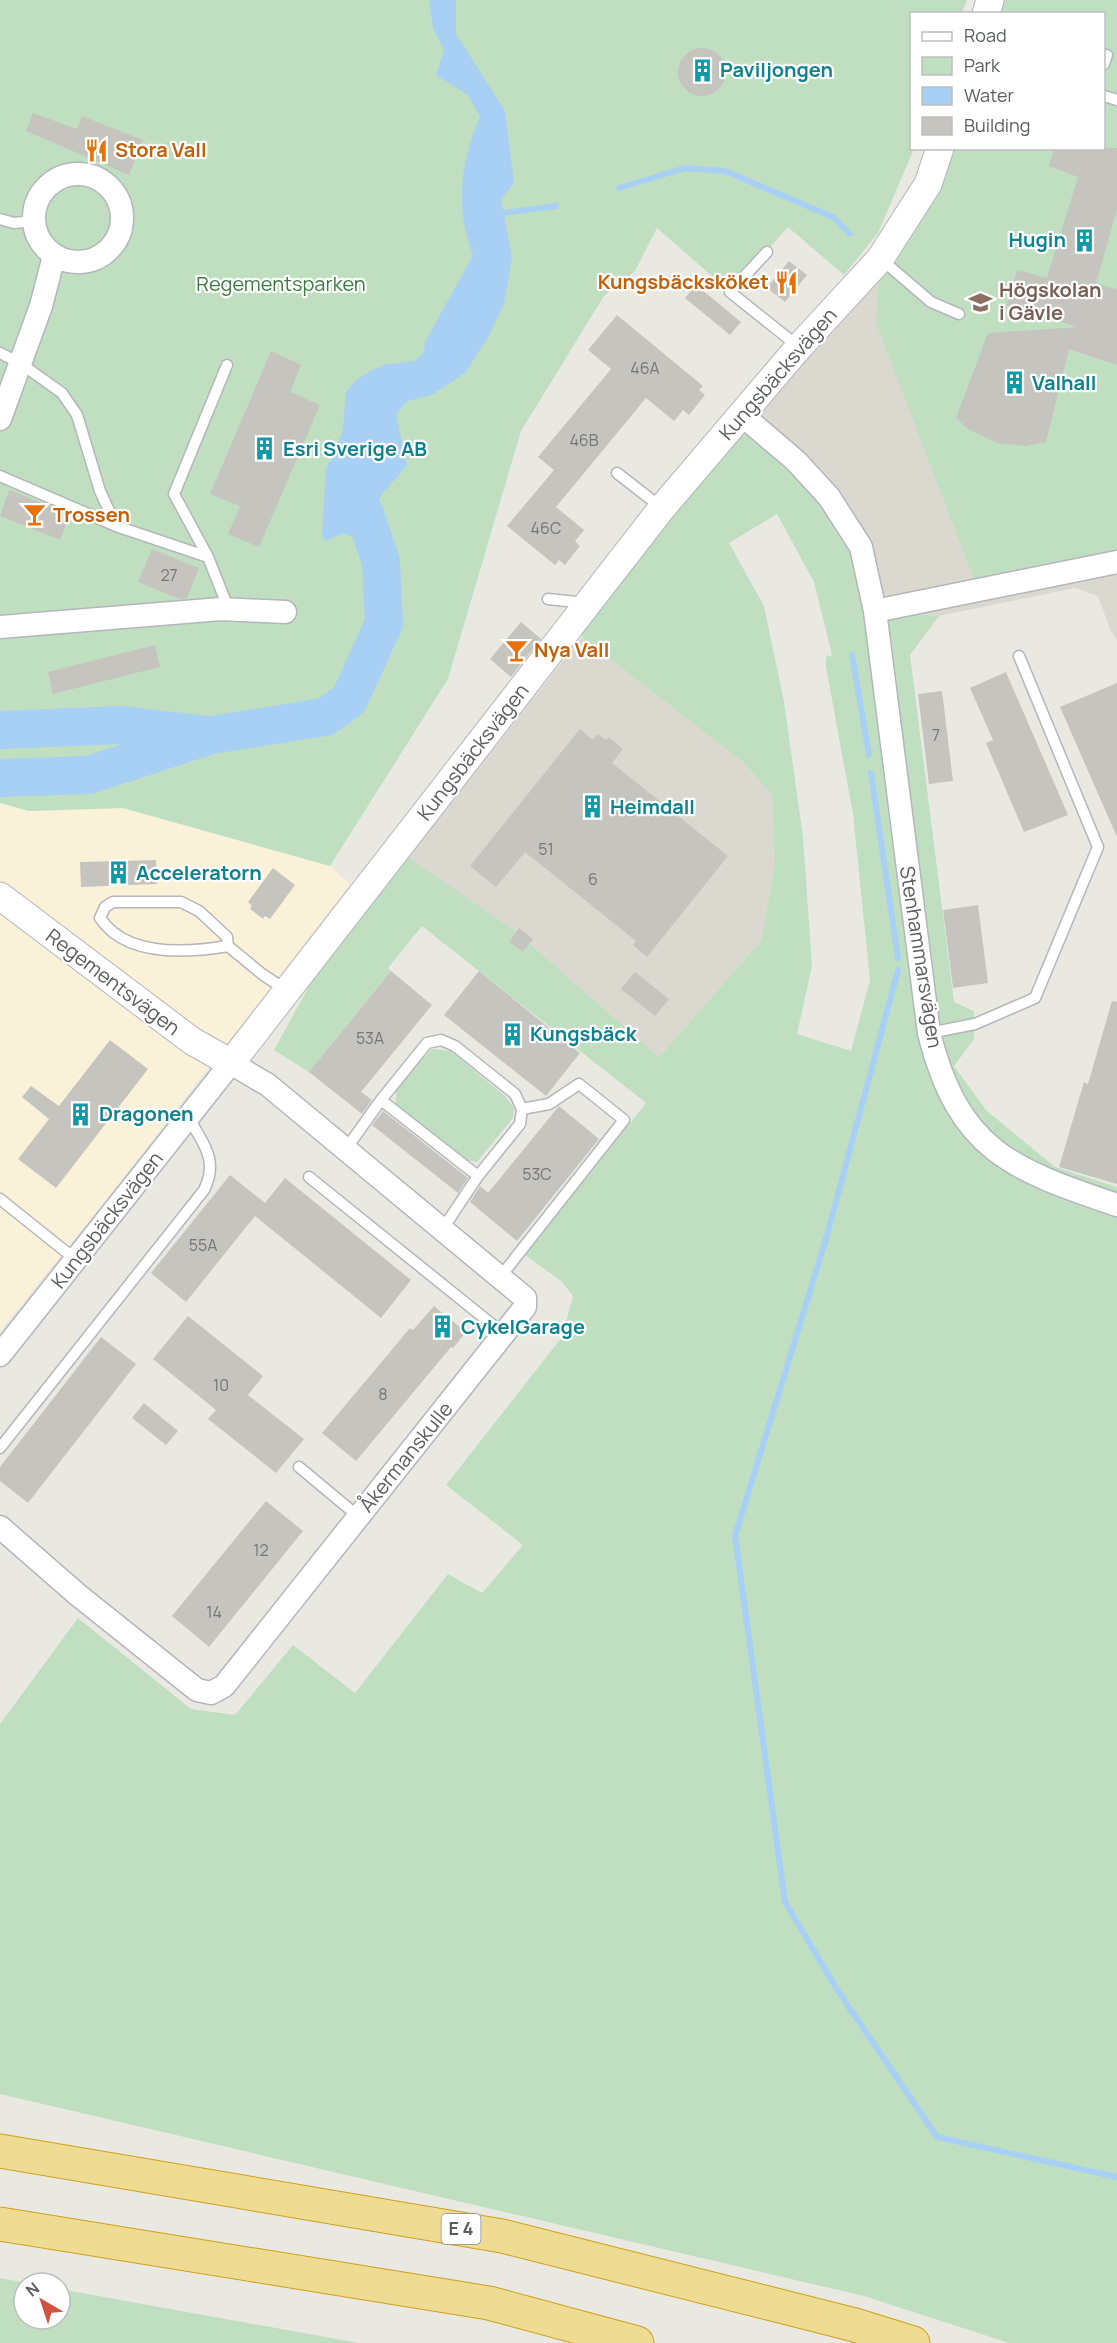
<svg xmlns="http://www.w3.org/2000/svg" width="1117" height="2343" font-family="Manrope,sans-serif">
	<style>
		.commercial { fill: #f9f2d8 }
		.education { fill: #dad8cf }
		.green { fill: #c0dfc1; fill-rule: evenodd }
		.water { fill: #a8cff4 }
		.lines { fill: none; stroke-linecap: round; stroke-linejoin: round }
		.stream { stroke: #a8cff4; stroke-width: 6 }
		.river { stroke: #a8cff4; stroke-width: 38 }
		.building { fill: #c6c4be }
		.service-casing { stroke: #b3b6ba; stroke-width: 13 }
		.minor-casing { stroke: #b3b6ba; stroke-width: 25 }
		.tertiary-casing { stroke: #b3b6ba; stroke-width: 29 }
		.motorway-casing { stroke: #d09f1b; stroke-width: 35 }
		.service { stroke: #fff; stroke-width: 10 }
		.minor { stroke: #fff; stroke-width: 22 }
		.tertiary { stroke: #fff; stroke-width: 27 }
		.motorway { stroke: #efdc93; stroke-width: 33 }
		.labels { text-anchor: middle; stroke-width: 4.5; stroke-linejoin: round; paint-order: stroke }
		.number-label { font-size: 16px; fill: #747678 }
		.shield { fill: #fff; stroke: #8b8d90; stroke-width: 1.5 }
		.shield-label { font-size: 18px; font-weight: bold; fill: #595c60 }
		.culture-label { font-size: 20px; font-weight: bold; fill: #0d838f; stroke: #fff; text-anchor: start }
		.food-label { font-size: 20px; font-weight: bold; fill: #c56008; stroke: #fff; text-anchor: start }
		.park-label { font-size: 20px; fill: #3d7b43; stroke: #fff }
		.education-label { font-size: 20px; font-weight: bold; fill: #785e54; stroke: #fff; text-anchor: start }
		.street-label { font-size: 20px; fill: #595c60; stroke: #fff }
	</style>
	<rect width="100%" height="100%" fill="#eae9e1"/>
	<path class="commercial" d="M0 803 29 811 123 808 330 866 350 884 127 1173 0 1331Z"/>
	<path class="education" d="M1117 0V641L1110 629 1098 596 1075 588 939 616 875 611 742 415 947 189 1104 148V14Z
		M582 637 744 763 772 795 775 863 761 941 659 1057 513 929 408 857Z"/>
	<path class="green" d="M0 0H967L962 13 912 14V148L914 149 878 233 844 275 788 227 730 292 657 228 635 271 604 296 521 431 448 679 330 866 123 808 29 811 0 803Z
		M990 0H1117V562L978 590 876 323 880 259 940 149 1104 148V14L985 13Z
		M742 415 829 497 875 611 939 616 910 655 954 1002 974 1011V1039L954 1066 986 1110 1055 1167 1117 1187V2343H1009L864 2296 0 2094V1724L78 1618 191 1709 235 1715 293 1645 355 1693 448 1574 482 1593 523 1545 446 1485 562 1337 573 1296 561 1281 525 1255 646 1103 422 926 388 968 391 971 309 1072 274 1050 323 961 408 857 513 929 659 1057 761 941 775 863 772 795 744 763 582 637 588 603ZM777 514 814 582 832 655 826 657V667L853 814 870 980 851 1051 797 1034 812 966 803 837 784 702 764 606 729 543Z
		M432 1049 451 1051 505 1096 514 1108 513 1118 477 1162 465 1160 396 1104V1087Z
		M0 2278 28 2283H24V2319H60V2289L359 2343H0Z"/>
	<path class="water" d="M429 0H456V34L505 111 514 183 501 199 512 258 504 303 489 336 465 373 432 395 407 401 396 415 407 465C400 475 390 484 382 494 368 516 386 541 396 561L372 564 354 537 343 533 325 541 322 535 326 468 336 452 343 428 346 392 355 381 367 373 383 365 415 361 424 352 425 342 473 255C455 209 460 162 480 117L468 95 436 75 444 50 433 28Z"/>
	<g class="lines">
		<path class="stream" d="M619 188 685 168 725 171 833 217 850 234
			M497 214 556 206
			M852 655 869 755
			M871 773 898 958
			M898 970 826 1239 735 1536 785 1902 838 1991 937 2137 1117 2177"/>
		<path class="river" d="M0 730 123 725 201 734
			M0 778 89 775 211 735 325 717 349 700 384 623 381 562 365 514"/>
	</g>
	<path class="building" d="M678 72a24 24 0 1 1 48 0a24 24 0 1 1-48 0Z
		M33 113 77 129 82 116 143 140 129 175 26 131Z
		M1054 148H1117V209L1096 284 1117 289V365L1069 349 1046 442 1025 446 997 443 968 429 956 418 988 333 1078 327 1006 306 1017 270 1047 278 1078 177 1049 166Z
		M789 261 807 275 785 302 767 288Z
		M696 285 741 322 730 335 685 298Z
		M617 315 703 386 699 390 705 395 689 415 683 410 674 421 646 398 556 507 584 530 575 541 580 546 565 565 559 560 555 565 507 526 554 470 538 457 611 369 588 350Z
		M271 351 301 365 290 392 320 405 259 547 228 534 240 506 210 494Z
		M9 490 70 514 60 540 0 516Z
		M152 549 199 568 187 598 180 599 138 582Z
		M521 622 541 639 511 677 490 659Z
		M155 645 160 667 53 694 48 672Z
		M1006 672 1068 815 1024 832 986 743 993 740 970 688Z
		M1117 683V837L1060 707Z
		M942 691 953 781 929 784 918 694Z
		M580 729 593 740 598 734 606 740 609 737 623 749 612 763 728 856 647 957 633 945 636 941 525 852 496 887 470 866Z
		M156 860 157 884 81 887 80 862Z
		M273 868 295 885 270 919 265 916 263 919 250 909 252 906 248 902Z
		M978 905 988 983 953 988 943 910Z
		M519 928 533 939 523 952 509 942Z
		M391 971 432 1005 361 1092 372 1100 362 1114 309 1072Z
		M479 971 580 1053 546 1096 444 1015Z
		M635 972 669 999 655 1016 621 989Z
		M1112 1001 1117 1002V1184L1059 1167 1084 1082 1088 1084Z
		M110 1040 148 1069 56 1188 18 1159 49 1119 22 1097 31 1086 59 1106Z
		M559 1106 599 1139 517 1241 470 1202 480 1186 488 1193Z
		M383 1111 468 1178 458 1193 372 1125Z
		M230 1175 265 1203 285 1178 411 1280 381 1318 255 1216 186 1302 151 1273Z
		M434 1306 466 1332 453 1348 451 1347 356 1461 322 1433 410 1328 413 1330Z
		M188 1316 263 1376 248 1395 304 1439 276 1473 208 1419 216 1410 153 1359Z
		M101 1337 136 1364 28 1503 0 1481V1467Z
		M144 1403 178 1431 166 1445 132 1418Z
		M266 1501 303 1531 209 1647 172 1616Z"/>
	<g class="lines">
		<defs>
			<path id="service" d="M1104 64 1107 55
				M1104 96 1117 100
				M0 219 14 223 33 221
				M767 252 730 292 799 347
				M881 259 931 302 959 314
				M0 353 20 363 62 393 77 415 100 491 116 526
				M617 473 662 508
				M0 476 116 526 208 557 229 610
				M208 557 174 494 227 365
				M548 599 586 603
				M228 946C187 953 126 957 100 918L105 907 113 902H181L199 911 227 937 228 946 262 974 286 990
				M929 1033 975 1024 1035 998 1098 847 1019 656
				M381 1100 427 1043 441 1040 455 1046 515 1094 522 1109 520 1124 478 1176
				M346 1149 381 1100 478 1176 444 1227
				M309 1177 504 1334
				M0 1199 75 1259
				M501 1276 624 1120 579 1084 549 1104 522 1109
				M0 1448 204 1190C219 1160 203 1143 188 1117
				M299 1467 359 1517"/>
			<path id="minor" d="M34 218a44 44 0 1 1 88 0a44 44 0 1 1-88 0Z
				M742 415 796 461 829 497 861 547 875 611 929 1033C959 1151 1011 1169 1117 1205
				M0 419 41 306 54 256
				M875 611 1117 562
				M0 627 221 609 285 612
				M0 1355 231 1063 268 1085 525 1298V1307L224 1686 211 1693 197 1690 78 1595 0 1527"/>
			<path id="tertiary" d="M986 14 990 0
				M0 896 192 1041 231 1063 662 508 799 347 880 259 928 184 940 148"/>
			<path id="motorway" d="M0 2151 502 2236 855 2325 913 2343
				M0 2224 489 2303 637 2343"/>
		</defs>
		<use href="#service" class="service-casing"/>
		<use href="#minor" class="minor-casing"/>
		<use href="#tertiary" class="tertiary-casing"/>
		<use href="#motorway" class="motorway-casing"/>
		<use href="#service" class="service"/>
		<use href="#minor" class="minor"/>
		<use href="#tertiary" class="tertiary"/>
		<use href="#motorway" class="motorway"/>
	</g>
	<defs>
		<symbol id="building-bare" viewBox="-9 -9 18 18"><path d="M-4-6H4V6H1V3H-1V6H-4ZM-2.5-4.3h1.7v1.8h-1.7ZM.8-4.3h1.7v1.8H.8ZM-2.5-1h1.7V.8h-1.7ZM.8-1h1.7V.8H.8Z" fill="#0f9aa8" stroke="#fff" stroke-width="2.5" paint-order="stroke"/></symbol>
		<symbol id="restaurant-bare" viewBox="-9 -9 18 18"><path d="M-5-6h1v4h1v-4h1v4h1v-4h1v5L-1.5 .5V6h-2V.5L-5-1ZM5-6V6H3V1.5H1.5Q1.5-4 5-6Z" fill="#e8710a" stroke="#fff" stroke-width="2.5" paint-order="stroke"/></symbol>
		<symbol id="university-bare" viewBox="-9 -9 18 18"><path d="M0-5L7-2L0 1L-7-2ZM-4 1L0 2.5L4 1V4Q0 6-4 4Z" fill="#8d6e63" stroke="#fff" stroke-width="2.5" paint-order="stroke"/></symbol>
		<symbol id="bar-bare" viewBox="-9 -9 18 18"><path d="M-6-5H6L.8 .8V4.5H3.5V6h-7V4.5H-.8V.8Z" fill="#e8710a" stroke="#fff" stroke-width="2.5" paint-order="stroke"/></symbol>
	</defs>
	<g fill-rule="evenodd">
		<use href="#building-bare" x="686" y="54" width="33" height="33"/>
		<use href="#restaurant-bare" x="80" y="134" width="33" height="33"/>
		<use href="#building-bare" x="1068" y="224" width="33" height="33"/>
		<use href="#restaurant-bare" x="770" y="266" width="33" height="33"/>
		<use href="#university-bare" x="964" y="286" width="33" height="33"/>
		<use href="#building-bare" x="998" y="366" width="33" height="33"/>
		<use href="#building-bare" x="248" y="432" width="33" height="33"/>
		<use href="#bar-bare" x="18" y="498" width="33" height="33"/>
		<use href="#bar-bare" x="500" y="634" width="33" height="33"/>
		<use href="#building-bare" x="576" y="790" width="33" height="33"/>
		<use href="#building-bare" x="102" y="856" width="33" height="33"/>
		<use href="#building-bare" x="496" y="1018" width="33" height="33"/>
		<use href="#building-bare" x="64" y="1098" width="33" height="33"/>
		<use href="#building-bare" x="426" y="1310" width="33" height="33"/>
	</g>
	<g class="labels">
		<g class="number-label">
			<text x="645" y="374">46A</text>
			<text x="584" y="446">46B</text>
			<text x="546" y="534">46C</text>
			<text x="169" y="581">27</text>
			<text x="936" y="741">7</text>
			<text x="546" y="855">51</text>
			<text x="593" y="885">6</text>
			<text x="370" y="1044">53A</text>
			<text x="537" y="1180">53C</text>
			<text x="203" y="1251">55A</text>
			<text x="221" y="1391">10</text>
			<text x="383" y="1400">8</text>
			<text x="261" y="1556">12</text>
			<text x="214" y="1618">14</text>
		</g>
		<rect class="shield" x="441.5" y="2214" width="39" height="30" rx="4.5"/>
		<g class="shield-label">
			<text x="461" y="2235">E 4</text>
		</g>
		<g class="culture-label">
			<text x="720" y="77">Paviljongen</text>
			<text x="1066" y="247" text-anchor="end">Hugin</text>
			<text x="1032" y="390">Valhall</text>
			<text x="283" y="456">Esri Sverige AB</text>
			<text x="610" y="814">Heimdall</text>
			<text x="136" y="880">Acceleratorn</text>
			<text x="530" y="1041">Kungsbäck</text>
			<text x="99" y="1121">Dragonen</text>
			<text x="461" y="1334">CykelGarage</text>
		</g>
		<g class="food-label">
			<text x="115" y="157">Stora Vall</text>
			<text x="769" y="289" text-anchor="end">Kungsbäcksköket</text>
			<text x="53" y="522">Trossen</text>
			<text x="534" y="657">Nya Vall</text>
		</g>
		<g class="park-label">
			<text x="281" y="291">Regementsparken</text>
		</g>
		<g class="education-label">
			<text x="999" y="297">Högskolan<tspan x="999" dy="23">i Gävle</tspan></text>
		</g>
		<g class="street-label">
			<text transform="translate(778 374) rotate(-49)" y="7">Kungsbäcksvägen</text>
			<text transform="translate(473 752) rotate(-52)" y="7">Kungsbäcksvägen</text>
			<text transform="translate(921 957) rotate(81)" y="7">Stenhammarsvägen</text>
			<text transform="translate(113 982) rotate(37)" y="7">Regementsvägen</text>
			<text transform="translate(107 1220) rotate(-52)" y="7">Kungsbäcksvägen</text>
			<text transform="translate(406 1457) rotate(-51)" y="7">Åkermanskulle</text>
		</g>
	</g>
	<rect x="910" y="12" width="195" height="138" fill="#ffffff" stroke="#bdbebf" stroke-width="1.5"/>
	<rect x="922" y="32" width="30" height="9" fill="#ffffff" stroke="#bdbebf" stroke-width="1.5"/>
	<text x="964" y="42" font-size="18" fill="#595c60">Road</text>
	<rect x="922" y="57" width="30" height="18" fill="#c0dfc1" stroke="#bdbebf" stroke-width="1.5"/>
	<text x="964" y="72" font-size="18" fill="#595c60">Park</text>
	<rect x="922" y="87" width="30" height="18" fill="#a8cff4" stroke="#bdbebf" stroke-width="1.5"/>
	<text x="964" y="102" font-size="18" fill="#595c60">Water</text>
	<rect x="922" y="117" width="30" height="18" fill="#c6c4be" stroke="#bdbebf" stroke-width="1.5"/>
	<text x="964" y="132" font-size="18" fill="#595c60">Building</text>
	<g transform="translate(42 2301) rotate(321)"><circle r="28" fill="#ffffff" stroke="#bdbebf" stroke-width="1.5"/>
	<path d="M0-4.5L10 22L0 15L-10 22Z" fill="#d2513f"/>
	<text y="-9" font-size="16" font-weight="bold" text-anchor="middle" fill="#595c60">N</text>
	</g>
</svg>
